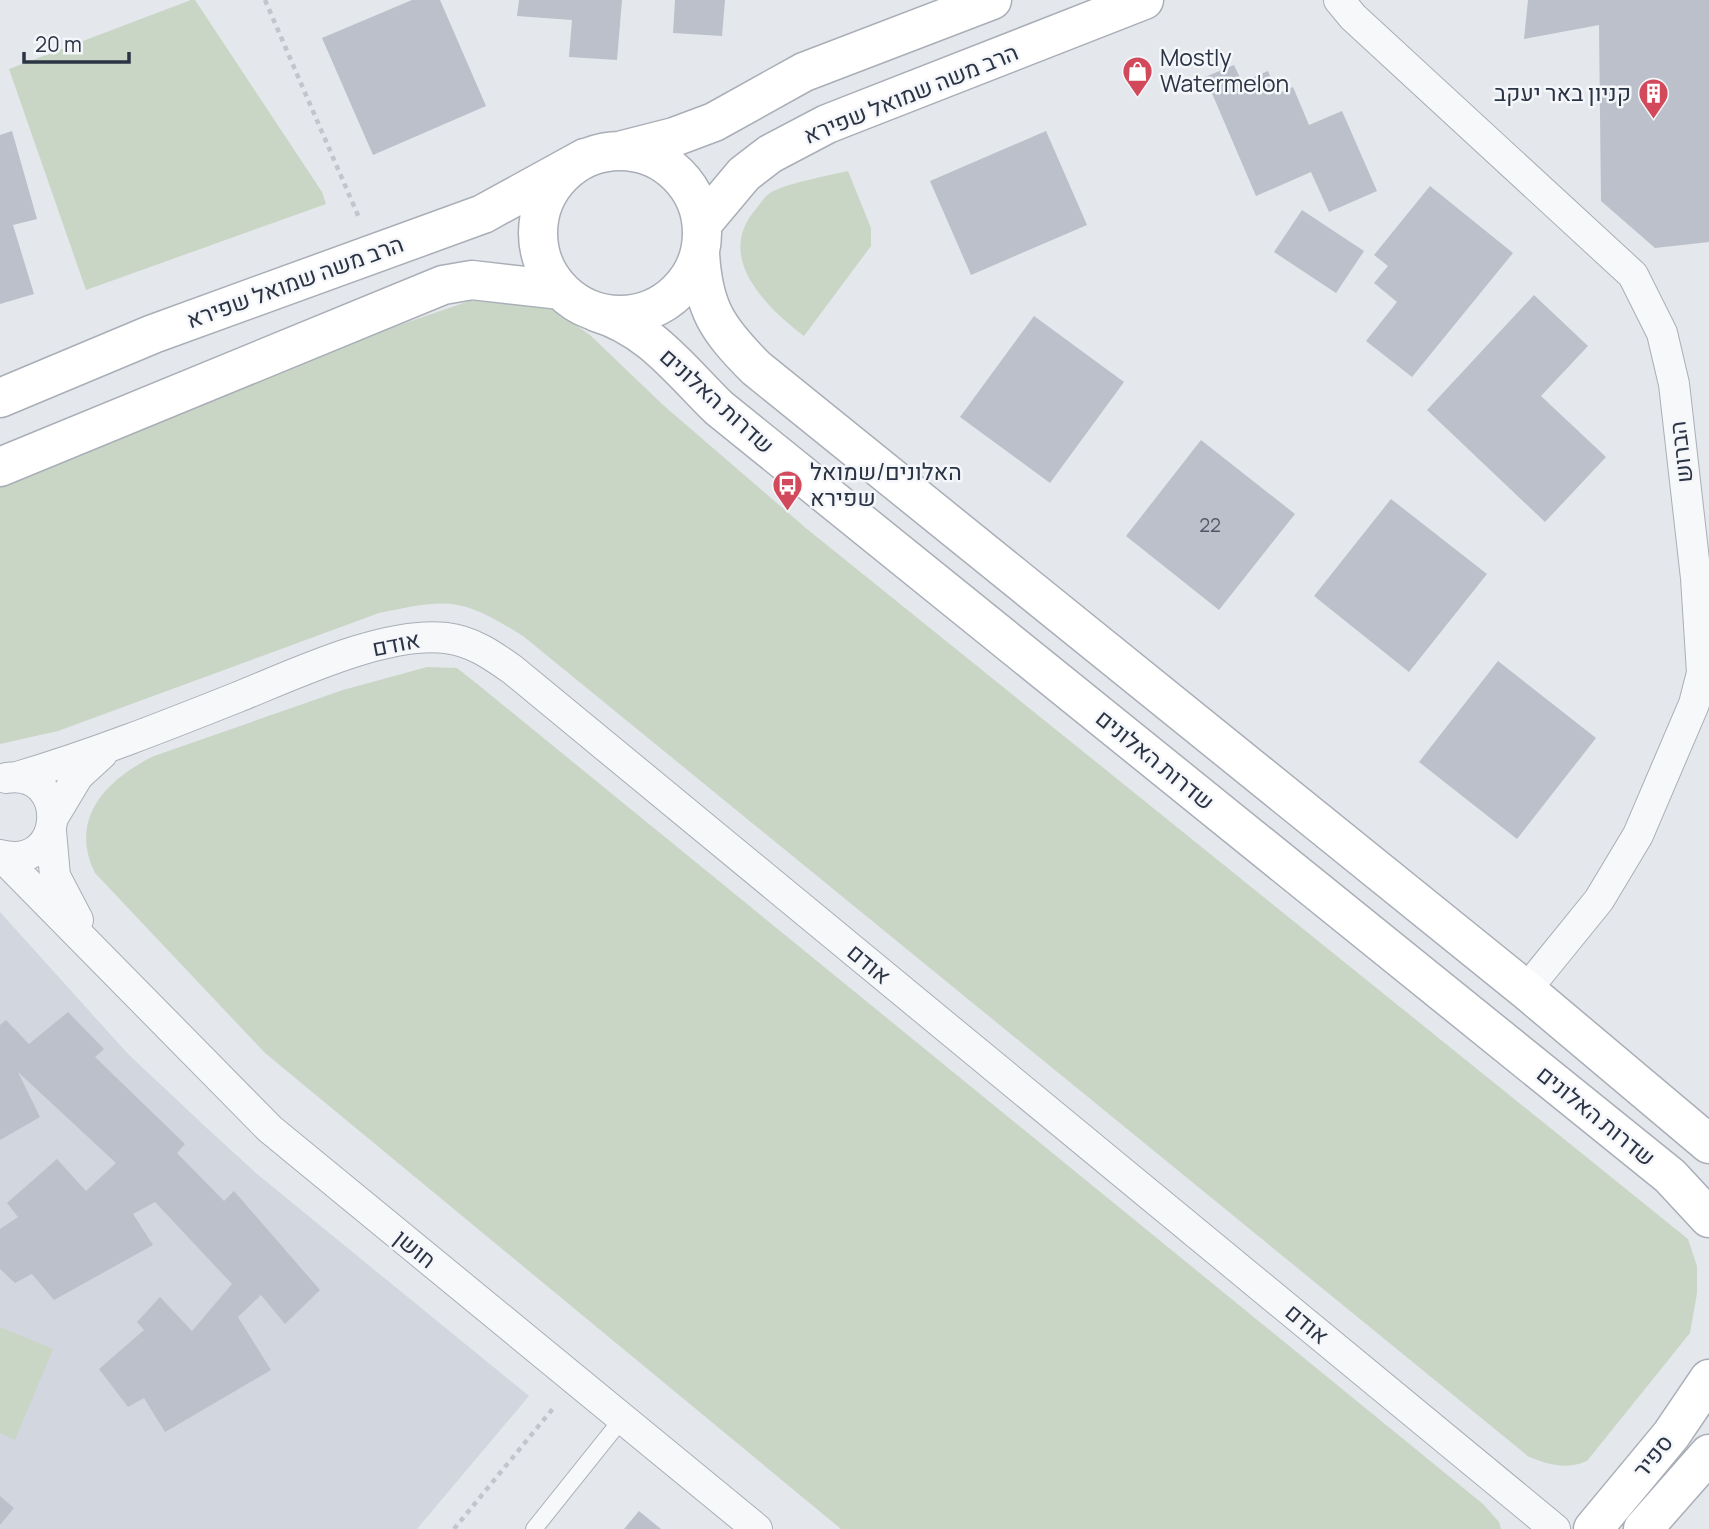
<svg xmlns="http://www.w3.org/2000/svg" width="1709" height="1529" font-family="Manrope,Heebo,sans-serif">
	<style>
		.built { fill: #d2d6de }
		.green { fill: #c9d6c5 }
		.building { fill: #bbc0ca }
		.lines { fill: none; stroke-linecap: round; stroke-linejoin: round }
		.lane-casing { stroke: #a9aeb7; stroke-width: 18 }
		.street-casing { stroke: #a9aeb7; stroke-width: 32 }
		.secondary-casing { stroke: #a9aeb7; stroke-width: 41 }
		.path { stroke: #c2c5cb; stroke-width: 4.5; stroke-dasharray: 5 5; stroke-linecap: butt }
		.lane { stroke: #f7f8fa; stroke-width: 16 }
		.street { stroke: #f7f8fa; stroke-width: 30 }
		.secondary { stroke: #fff; stroke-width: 38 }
		.labels { text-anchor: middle; stroke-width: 5; stroke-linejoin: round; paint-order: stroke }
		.number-label { font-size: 19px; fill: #4f5766 }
		.poi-label { font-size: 23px; fill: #2b3445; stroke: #f4f6f9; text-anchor: start }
		.street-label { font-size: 23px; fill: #2b3445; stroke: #f4f6f9 }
	</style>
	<rect width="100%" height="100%" fill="#e4e7ec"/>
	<path class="built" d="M0 912 128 1054 210 1131 257 1174 529 1396 417 1529H0Z"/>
	<path class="green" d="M191 0H195L322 192 326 204 86 290 9 69Z
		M848 171 871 228V246L804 336C766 307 714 257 756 209 760 204 765 196 770 193 783 184 831 175 848 171Z
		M518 296 543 302 590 335 662 404 807 529 1688 1239 1697 1266V1293L1690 1333 1587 1461C1565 1470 1551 1465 1529 1457L523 636C461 597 449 598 379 613L58 731 0 744V487L388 329 472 300Z
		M427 667 457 668 476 683 1483 1504 1499 1522 1501 1529H841L265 1053 95 873C68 818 107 779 154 756L343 690Z
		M0 1327 53 1349 15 1440 0 1433Z"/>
	<path class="building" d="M412 0H440L486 106 373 155 322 38Z
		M519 0H622L617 60 569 57 572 20 517 16Z
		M675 0H725L722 36 673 33Z
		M1528 0H1709V242L1655 248 1601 201 1599 25 1524 39Z
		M1234 65 1242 82 1268 71 1277 94 1293 87 1309 125 1342 111 1377 191 1329 212 1311 172 1256 196 1205 77Z
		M12 131 37 219 13 225 34 294 0 304V135Z
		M1046 131 1087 225 971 275 930 181Z
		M1430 186 1513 253 1412 377 1366 341 1397 302 1374 283 1388 266 1374 255Z
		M1302 210 1364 251 1336 293 1274 252Z
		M1534 295 1588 346 1541 396 1606 457 1545 522 1427 410Z
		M1034 316 1124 382 1050 483 960 417Z
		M1201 440 1295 514 1219 610 1126 536Z
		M1391 499 1487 574 1409 672 1314 596Z
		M1498 661 1596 738 1517 839 1419 762Z
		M68 1012 104 1049 95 1057 185 1144 177 1153 224 1201 234 1191 320 1290 285 1324 261 1295 238 1317 271 1370 165 1432 144 1398 128 1407 99 1369 144 1330 137 1322 160 1297 192 1331 232 1284 155 1202 133 1214 153 1245 54 1300 32 1274 15 1283 0 1269V1229L18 1217 7 1203 57 1159 86 1191 116 1163 18 1072 40 1117 0 1140V1025L6 1020 29 1044Z
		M0 1496 14 1508 0 1525Z
		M639 1511 661 1529H624Z"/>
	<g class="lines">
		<defs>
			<path id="lane" d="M534 1529 622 1419"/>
			<path id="street" d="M1339 0 1353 17 1633 275 1662 333 1674 384 1696 578 1702 673 1694 704 1638 835 1599 900 1526 990
				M17 777C92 755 165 726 238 697 295 674 385 631 446 638 472 641 492 655 513 670L1555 1529
				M54 816 78 776 102 754
				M51 831 55 876 78 920
				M0 855 270 1129 757 1529
				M0 855C67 872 70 768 6 778"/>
			<path id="secondary" d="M623 150 674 137 714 122 804 72 992 0
				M538 233a82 82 0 1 1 164 0a82 82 0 1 1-164 0Z
				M702 224 744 174 770 154 827 124 1144 0
				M700 253C703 308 717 329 756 368L1526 990 1709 1144
				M596 312C650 328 680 370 719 408L1670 1176 1709 1218
				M0 398 153 334 483 214 585 158
				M0 467 443 285 472 280 561 290
				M1593 1529 1671 1435 1709 1379
				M1643 1529 1709 1454"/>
		</defs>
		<use href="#lane" class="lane-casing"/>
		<use href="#street" class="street-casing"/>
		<use href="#secondary" class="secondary-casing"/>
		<path class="path" d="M265 0 360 220
			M454 1529 555 1406"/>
		<use href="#lane" class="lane"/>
		<use href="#street" class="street"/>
		<use href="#secondary" class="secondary"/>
	</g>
	<defs>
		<symbol id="shop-pin" viewBox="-11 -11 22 30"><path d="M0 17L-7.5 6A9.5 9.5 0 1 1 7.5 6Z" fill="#d1495b" stroke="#f4f6f9"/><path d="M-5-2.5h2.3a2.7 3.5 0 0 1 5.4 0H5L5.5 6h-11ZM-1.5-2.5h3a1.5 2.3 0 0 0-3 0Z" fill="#fff"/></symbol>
		<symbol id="building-pin" viewBox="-11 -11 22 30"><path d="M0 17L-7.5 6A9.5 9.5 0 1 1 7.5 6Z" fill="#d1495b" stroke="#f4f6f9"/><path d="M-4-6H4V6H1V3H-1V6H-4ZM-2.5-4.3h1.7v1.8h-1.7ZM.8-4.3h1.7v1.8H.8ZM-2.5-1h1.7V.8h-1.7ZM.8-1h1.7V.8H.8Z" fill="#fff"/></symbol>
		<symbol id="bus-pin" viewBox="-11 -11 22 30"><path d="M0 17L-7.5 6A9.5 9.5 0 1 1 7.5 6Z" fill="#d1495b" stroke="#f4f6f9"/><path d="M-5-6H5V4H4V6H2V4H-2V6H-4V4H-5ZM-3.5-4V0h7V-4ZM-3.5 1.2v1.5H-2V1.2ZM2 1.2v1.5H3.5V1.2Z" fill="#fff"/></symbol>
	</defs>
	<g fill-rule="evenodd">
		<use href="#shop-pin" x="1120" y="54" width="35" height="47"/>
		<use href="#building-pin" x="1636" y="76" width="35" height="47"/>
		<use href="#bus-pin" x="770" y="468" width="35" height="47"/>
	</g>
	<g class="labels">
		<g class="number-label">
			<text x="1210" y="532">22</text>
		</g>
		<g class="poi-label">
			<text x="1160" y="66">Mostly<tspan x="1160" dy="26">Watermelon</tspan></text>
			<text x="1631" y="101" text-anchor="end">קניון באר יעקב</text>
			<text x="810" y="480">האלונים/שמואל<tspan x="810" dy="26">שפירא</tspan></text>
		</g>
		<g class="street-label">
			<text transform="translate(911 94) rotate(-22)" y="8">הרב משה שמואל שפירא</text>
			<text transform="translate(295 282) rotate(-20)" y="8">הרב משה שמואל שפירא</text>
			<text transform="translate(717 401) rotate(42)" y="8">שדרות האלונים</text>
			<text transform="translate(1681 452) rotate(-97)" y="8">הברוש</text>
			<text transform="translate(396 644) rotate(-11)" y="8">אודם</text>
			<text transform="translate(1155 760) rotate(39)" y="8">שדרות האלונים</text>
			<text transform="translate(869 964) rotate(40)" y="8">אודם</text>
			<text transform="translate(1596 1116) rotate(39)" y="8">שדרות האלונים</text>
			<text transform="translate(415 1249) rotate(39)" y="8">חושן</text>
			<text transform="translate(1307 1324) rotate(40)" y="8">אודם</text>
			<text transform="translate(1653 1456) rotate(-51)" y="8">ספיר</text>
		</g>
	</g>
	<path d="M24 52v10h105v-10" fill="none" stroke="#2b3445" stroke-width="3.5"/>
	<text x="35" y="52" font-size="21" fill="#2b3445" stroke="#f4f6f9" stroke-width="5" paint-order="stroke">20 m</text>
</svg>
